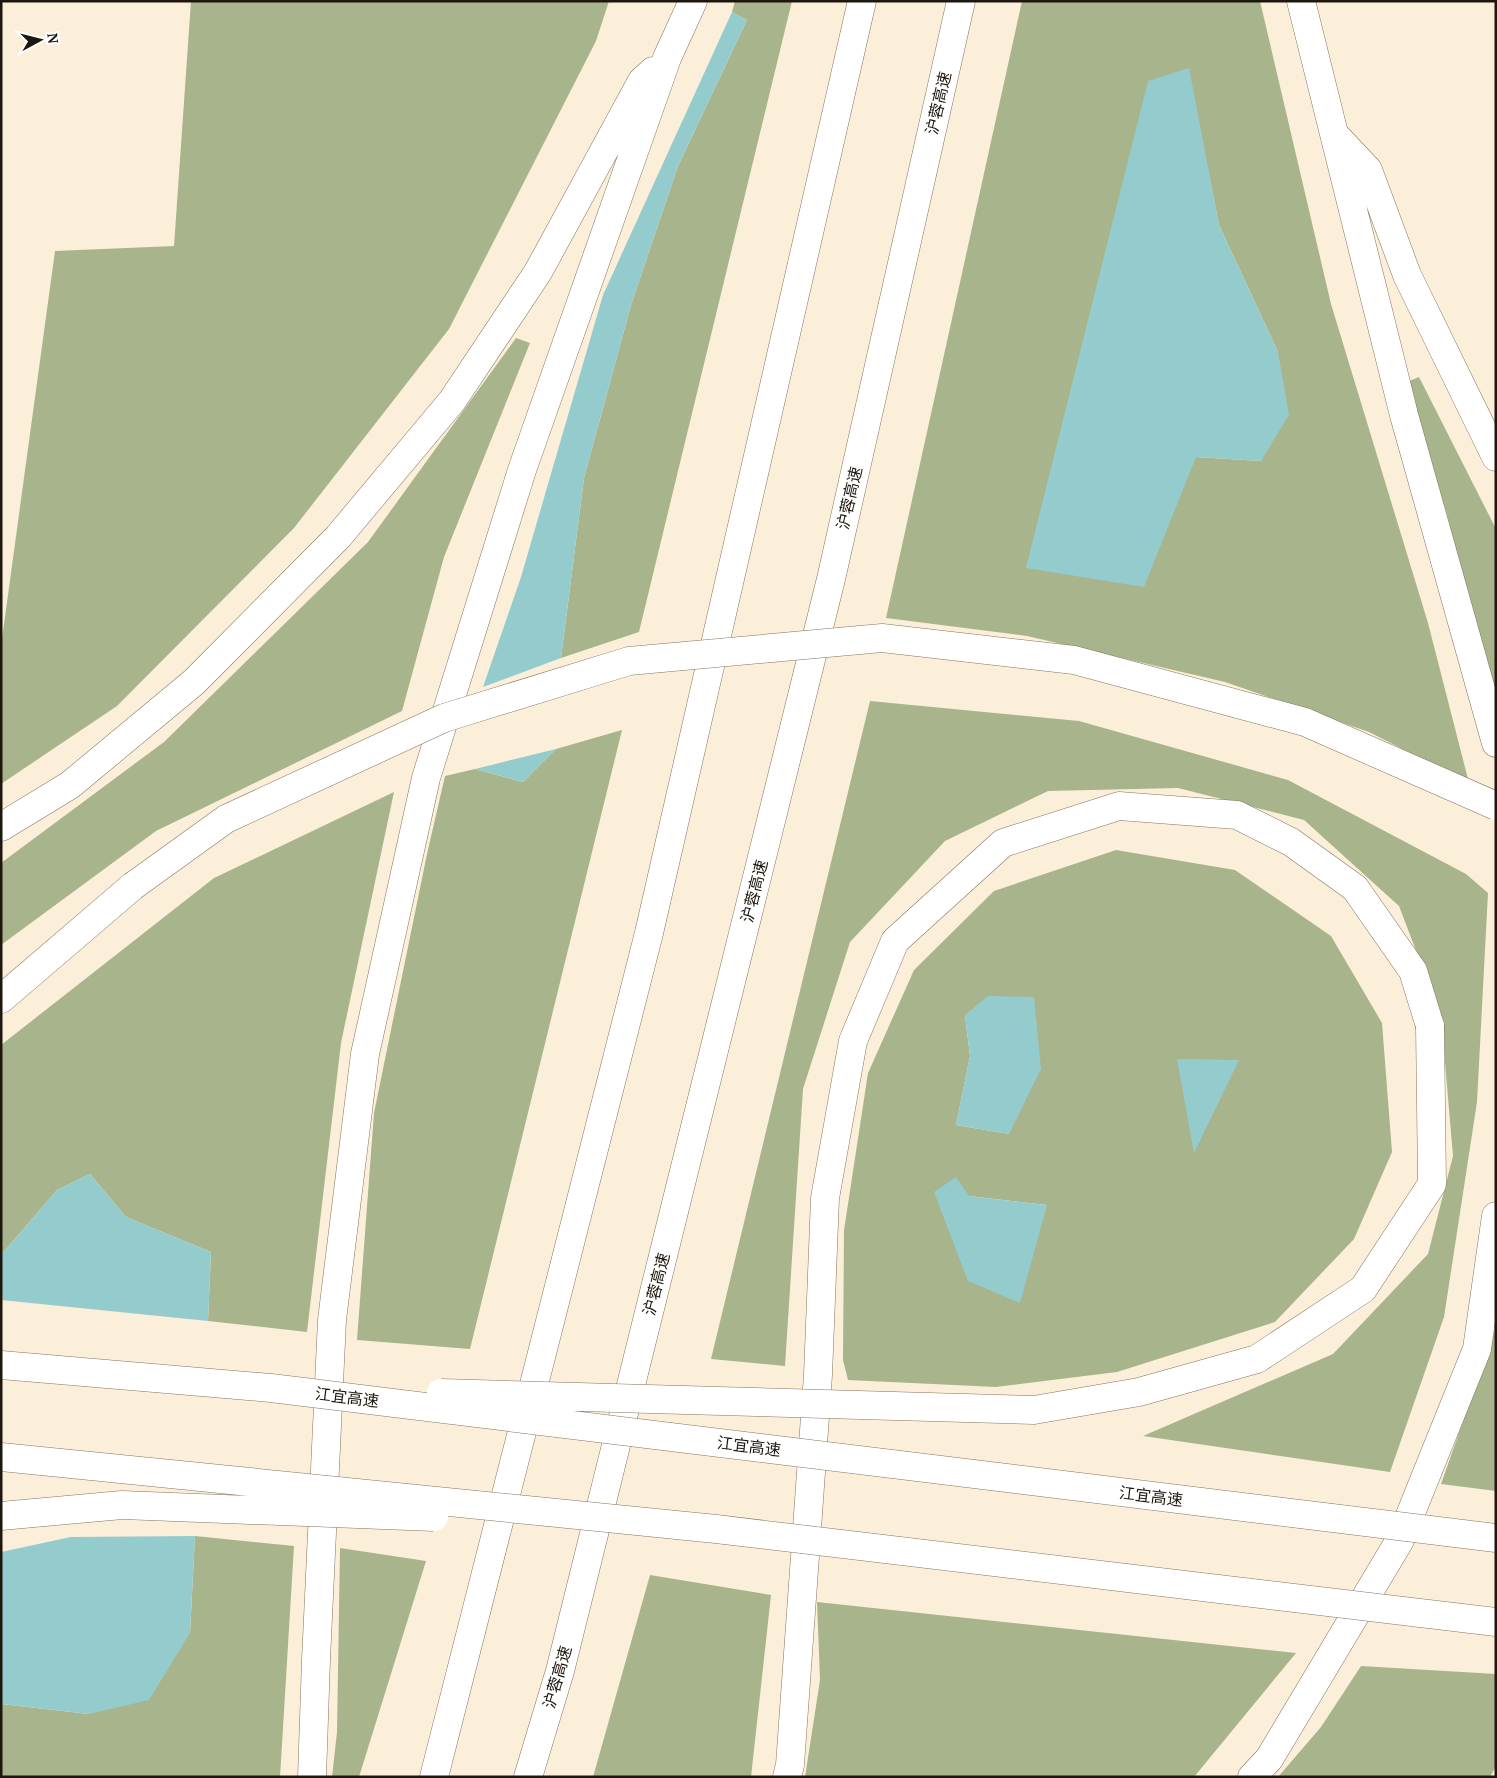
<svg xmlns="http://www.w3.org/2000/svg" width="1497" height="1778" font-family="'PT Serif','Noto Sans SC',serif">
	<style>
		.forest { fill: #a8b48c; fill-rule: evenodd }
		.water { fill: #94ccce }
		.lines { fill: none; stroke-linecap: round; stroke-linejoin: round }
		.highway-casing { stroke: #84745d; stroke-width: 29 }
		.highway { stroke: #fff; stroke-width: 28 }
		.highway-bridge-casing { stroke: #84745d; stroke-width: 29; stroke-linecap: butt }
		.highway-bridge { stroke: #fff; stroke-width: 28 }
		.labels { text-anchor: middle; stroke-width: 4.5; stroke-linejoin: round; paint-order: stroke }
		.street-label { font-size: 16px; fill: #1d170d; stroke: #fff }
	</style>
	<rect width="100%" height="100%" fill="#fcefda"/>
	<path class="forest" d="M191 1H609L596 41 449 329 294 528 117 706 1 784V646L55 251 174 246Z
		M735 1H792L639 632 561 658 584 478 631 305 678 166 747 20 732 12Z
		M1022 1H1260L1331 304 1428 623 1469 783 1369 732 1225 682 1027 636 886 618ZM1188 69 1219 225 1278 352 1261 461 1196 457Z
		M516 338 530 343 444 557 402 711 156 831 1 945V863L164 742 368 542Z
		M1419 377 1496 529V704L1446 511 1407 382Z
		M870 701 1079 721 1288 780 1466 874 1488 893 1477 1102 1444 1317 1390 1472 1143 1436 1333 1354 1428 1254 1453 1156 1441 1016 1399 906 1304 820 1178 788 1048 791 945 841 850 942 803 1089 785 1366 711 1359Z
		M622 730 470 1349 357 1340 374 1113 427 854 445 776 475 769 523 782 556 749Z
		M394 792 341 1043 307 1332 208 1321 211 1252 126 1217 90 1174 57 1190 1 1255V1045L214 878Z
		M1116 850 1235 870 1331 936 1382 1023 1392 1152 1354 1239 1275 1322 1117 1372 996 1387 848 1380 843 1360 844 1230 868 1073 914 970 994 891ZM965 1015 1009 1134 956 1125 970 1056ZM969 1196 1047 1205 968 1280Z
		M1496 1328V1491L1441 1484Z
		M195 1536 294 1546 280 1777H1V1704L89 1714 190 1633Z
		M340 1548 426 1561 359 1777H332L337 1732Z
		M650 1575 771 1595 751 1777H593Z
		M817 1602 1296 1653 1194 1777H805L820 1680Z
		M1361 1666 1496 1674V1766L1490 1777H1278L1321 1727Z"/>
	<path class="water" d="M732 12 747 20 678 166 631 305 584 478 561 658 483 687 521 577 603 295Z
		M1189 68 1219 225 1278 352 1289 415 1261 461 1196 457 1144 587 1026 568 1148 81Z
		M556 749 523 782 475 769Z
		M988 996 1034 997 1041 1069 1009 1134 956 1125 970 1056 965 1015Z
		M1177 1059 1239 1060 1194 1153Z
		M90 1174 126 1217 211 1252 208 1321 1 1300V1255L57 1190Z
		M956 1177 969 1196 1047 1205 1020 1303 968 1281 934 1192Z
		M195 1536 190 1633 149 1700 89 1714 1 1704V1552L71 1537Z"/>
	<g class="lines">
		<defs>
			<path id="highway" d="M1301 1 1404 415 1496 743
				M1336 136 1368 170 1407 275 1496 457
				M1 827 70 785 194 682 338 537 452 401 538 272 642 81 653 71
				M1 999 133 886
				M312 1777 316 1660 332 1320 365 1054 426 778 522 470 667 58 693 1
				M434 1777 649 933 862 1
				M528 1777 560 1671 831 579 961 1
				M787 1777 790 1765 818 1375 825 1198 853 1041 895 941 1003 843 1119 806 1237 815 1291 842 1355 888 1413 971 1430 1026
				M1252 1777 1269 1759 1400 1540 1477 1349 1496 1216"/>
		</defs>
		<use href="#highway" class="highway-casing"/>
		<use href="#highway" class="highway"/>
		<defs>
			<path id="highway-bridge" d="M133 886 226 819 444 718 629 661 882 638 1074 660 1305 722 1496 806
				M1 1365 271 1388 1496 1538
				M441 1393 1034 1410 1139 1392 1257 1359 1363 1289 1432 1184 1430 1026
				M1 1457 716 1529 1496 1622
				M1 1516 122 1505 434 1517"/>
		</defs>
		<use href="#highway-bridge" class="highway-bridge-casing"/>
		<use href="#highway-bridge" class="highway-bridge"/>
	</g>
	<g class="labels">
		<g class="street-label">
			<text transform="translate(938 103) rotate(-77)" y="6">沪蓉高速</text>
			<text transform="translate(849 498) rotate(-77)" y="6">沪蓉高速</text>
			<text transform="translate(754 891) rotate(-76)" y="6">沪蓉高速</text>
			<text transform="translate(656 1284) rotate(-76)" y="6">沪蓉高速</text>
			<text transform="translate(347 1397) rotate(7)" y="6">江宜高速</text>
			<text transform="translate(749 1446) rotate(7)" y="6">江宜高速</text>
			<text transform="translate(1151 1496) rotate(7)" y="6">江宜高速</text>
			<text transform="translate(557 1677) rotate(-74)" y="6">沪蓉高速</text>
		</g>
	</g>
	<rect width="1497" height="1778" fill="none" stroke="#1d170d" stroke-width="5"/>
	<g transform="translate(40 40) rotate(83)" stroke="#ffffff" stroke-width="4" paint-order="stroke">
	<path d="M0-4L9 19L0 12L-9 19Z" fill="#1d170d"/>
	<text y="-8" font-size="14" font-weight="bold" text-anchor="middle" fill="#1d170d">N</text>
	</g>
</svg>
